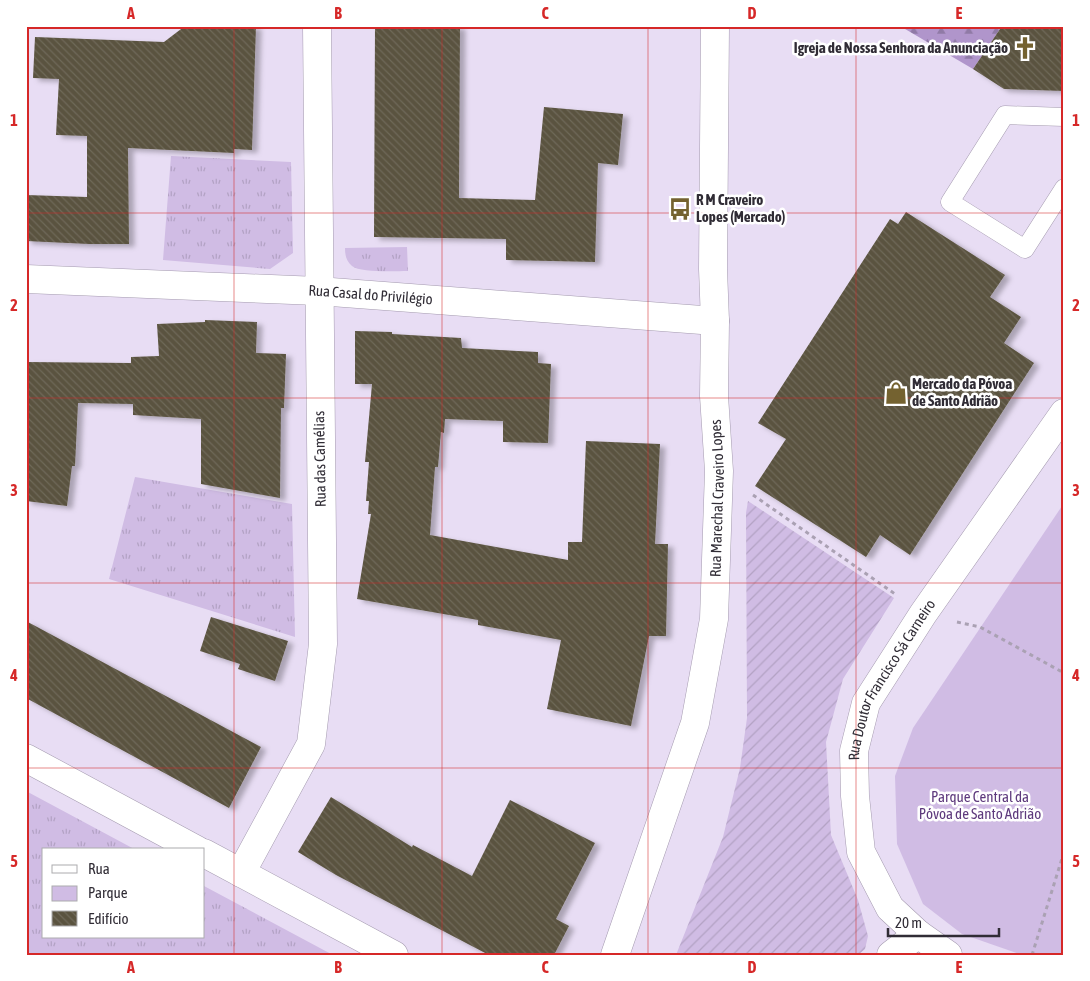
<svg xmlns="http://www.w3.org/2000/svg" width="1090" height="981" font-family="'Asap Condensed',sans-serif">
	<style>
		.grass { fill: url(#grass-tufts) }
		.forest { fill: url(#forest-firs) }
		.park { fill: #d0bce4 }
		.garden { fill: url(#garden-furrows) }
		.building { fill: url(#building-back-hatch); filter: url(#shadow) }
		.lines { fill: none; stroke-linecap: round; stroke-linejoin: round }
		.service-casing { stroke: #a49aaf; stroke-width: 19 }
		.minor-casing { stroke: #a49aaf; stroke-width: 29 }
		.tertiary-casing { stroke: #a49aaf; stroke-width: 29 }
		.path { stroke: #aaa1b3; stroke-width: 3; stroke-dasharray: 4 4; stroke-linecap: butt }
		.service { stroke: #fff; stroke-width: 18 }
		.minor { stroke: #fff; stroke-width: 28 }
		.tertiary { stroke: #fff; stroke-width: 28 }
		.grid { fill: none; stroke: #d62828; stroke-width: 1; stroke-opacity: 0.55 }
		.labels { text-anchor: middle; stroke-width: 5; stroke-linejoin: round; paint-order: stroke }
		.poi-label { font-size: 15px; font-weight: bold; fill: #302c35; stroke: #fff; text-anchor: start }
		.street-label { font-size: 15px; fill: #302c35; stroke: #fff }
		.park-label { font-size: 15px; fill: #5e3a7d; stroke: #fff }
		.neatline { fill: none; stroke: #d62828; stroke-width: 2 }
		.grid-label { font-size: 16px; text-anchor: middle; font-weight: bold; fill: #d62828 }
	</style>
	<defs>
		<pattern id="grass-tufts" width="24" height="20" patternUnits="userSpaceOnUse" patternTransform="scale(1.25)"><rect width="24" height="20" fill="#d0bce4"/><path d="M3 7l-1-3M5 7V3M7 7l1-3M15 17l-1-3M17 17v-4M19 17l1-3" fill="none" stroke="#b3a2c4"/></pattern>
		<pattern id="forest-firs" width="22" height="20" patternUnits="userSpaceOnUse" patternTransform="scale(1.25)"><rect width="22" height="20" fill="#b095cb"/><path d="M5 1l3.5 6h-7zM16 11l3.5 6h-7z" fill="#907aa6"/></pattern>
		<pattern id="garden-furrows" width="10" height="10" patternUnits="userSpaceOnUse" patternTransform="scale(1.25)"><rect width="10" height="10" fill="#d0bce4"/><path d="M-1 1l2-2M0 10L10 0M9 11l2-2" fill="none" stroke="#b3a2c4"/></pattern>
		<pattern id="building-back-hatch" width="6" height="6" patternUnits="userSpaceOnUse" patternTransform="scale(1.25)"><rect width="6" height="6" fill="#5a533f"/><path d="M-1 5l2 2M0 0l6 6M5-1l2 2" fill="none" stroke="#6f6959"/></pattern>
		<filter id="shadow"><feDropShadow dx="5.5" dy="3" stdDeviation="2.5" flood-color="#0004"/></filter>
	</defs>
	<rect width="100%" height="100%" fill="#e8ddf4"/>
	<path class="grass" d="M171 156 291 162 293 253 270 269 163 260Z
		M407 247 408 271C395 271 360 273 352 266 346 261 345 255 345 248Z
		M135 477 292 504 295 637 109 579Z
		M26 791 136 850H44V937H204V886L333 955H26Z"/>
	<path class="forest" d="M900 26H1002L973 69Z"/>
	<path class="park" d="M1064 503V955H1022L962 934 923 904 897 844 895 776 913 728Z"/>
	<path class="garden" d="M748 501 894 598 843 679 826 742 831 835 858 900 868 936 865 949 858 955H676L723 837 740 768 747 718 746 513Z"/>
	<path class="building" d="M185 26H256L252 150 234 149V153L128 148 129 244H89L26 241V195L87 197V136L56 135 59 79 33 78 35 37 164 42Z
		M375 26H460L459 198 535 200 544 107 623 114 618 165 598 163 595 262 506 260V239L374 237Z
		M1002 26H1064V91L1004 89 973 69Z
		M906 212 1005 275 990 297 1021 317 1004 343 1034 363 910 555 880 535 866 557 755 486 786 439 758 423 890 219 898 224Z
		M205 320 257 322 256 353 286 354 284 408H281L280 498 201 484V419L133 415V404L78 403 75 466H72L67 506 26 501V362L131 363V357L159 356 157 324 205 322Z
		M355 331 392 332V334L461 338 462 348 538 352V363L551 364 548 443 503 442V421L445 419 444 433 441 432 438 467H435L430 535 568 560V542H582L586 441 660 444 655 544H668L666 636H649L631 726 547 709 561 640 478 625V620L357 599 371 514H368L369 501H366L369 462H365L372 384H355Z
		M211 617 288 641 275 681 238 669 240 664 200 651Z
		M26 621 261 747 229 808 26 698Z
		M331 797 412 847 413 845 472 876 510 800 595 843 556 919 569 926 554 955H489L336 875 298 852Z"/>
	<g class="lines">
		<defs>
			<path id="service" d="M1064 117 1005 115 950 202 1025 249 1064 188"/>
			<g id="minor">
				<path id="s1" d="M26 279 318 291 715 321"/>
				<path d="M26 758 197 850"/>
				<path d="M204 853 394 955"/>
				<path d="M241 873 311 744 323 644 317 26"/>
				<path d="M891 955 918 934"/>
				<path id="s2" d="M948 955 918 934 890 908 861 852 855 796 854 751 866 703 923 614 1064 413"/>
			</g>
			<g id="tertiary">
				<path id="s3" d="M615 955 695 723 714 619 719 471 714 396 715 321 713 269 715 26"/>
			</g>
		</defs>
		<use href="#service" class="service-casing"/>
		<use href="#minor" class="minor-casing"/>
		<use href="#tertiary" class="tertiary-casing"/>
		<path class="path" d="M753 495 895 594
			M957 622 980 627 1064 673
			M1032 955 1064 852"/>
		<use href="#service" class="service"/>
		<use href="#minor" class="minor"/>
		<use href="#tertiary" class="tertiary"/>
	</g>
	<path class="grid" d="M234 26V955M442 26V955M648 26V955M856 26V955M26 213H1064M26 398H1064M26 583H1064M26 768H1064"/>
	<defs>
		<symbol id="church-bare" viewBox="-9 -9 18 18"><path d="M-1.2-6h2.4v3.5h3.3v2.4h-3.3V6h-2.4V-.1h-3.3v-2.4h3.3Z" fill="#746230" stroke="#fff" stroke-width="2.5" paint-order="stroke"/></symbol>
		<symbol id="bus-bare" viewBox="-9 -9 18 18"><path d="M-5-6H5V4H4V6H2V4H-2V6H-4V4H-5ZM-3.5-4V0h7V-4ZM-3.5 1.2v1.5H-2V1.2ZM2 1.2v1.5H3.5V1.2Z" fill="#746230" stroke="#fff" stroke-width="2.5" paint-order="stroke"/></symbol>
		<symbol id="shop-bare" viewBox="-9 -9 18 18"><path d="M-5-2.5h2.3a2.7 3.5 0 0 1 5.4 0H5L5.5 6h-11ZM-1.5-2.5h3a1.5 2.3 0 0 0-3 0Z" fill="#746230" stroke="#fff" stroke-width="2.5" paint-order="stroke"/></symbol>
	</defs>
	<g fill-rule="evenodd">
		<use href="#church-bare" x="1009" y="32" width="32" height="32"/>
		<use href="#bus-bare" x="664" y="193" width="32" height="32"/>
		<use href="#shop-bare" x="880" y="377" width="32" height="32"/>
	</g>
	<g class="labels">
		<g class="poi-label">
			<text x="1008" y="53" text-anchor="end">Igreja de Nossa Senhora da Anunciação</text>
			<text x="696" y="205">R M Craveiro<tspan x="696" dy="17">Lopes (Mercado)</tspan></text>
			<text x="912" y="389">Mercado da Póvoa<tspan x="912" dy="17">de Santo Adrião</tspan></text>
		</g>
		<g class="street-label">
			<text dy="5" stroke="none"><textPath href="#s1" startOffset="345">Rua Casal do Privilégio</textPath></text>
			<text transform="translate(320 459) rotate(-91)" y="5">Rua das Camélias</text>
			<text dy="5" stroke="none"><textPath href="#s3" startOffset="472">Rua Marechal Craveiro Lopes</textPath></text>
			<text dy="5" stroke="none"><textPath href="#s2" startOffset="320">Rua Doutor Francisco Sá Carneiro</textPath></text>
		</g>
		<g class="park-label">
			<text x="980" y="802">Parque Central da<tspan x="980" dy="17">Póvoa de Santo Adrião</tspan></text>
		</g>
	</g>
	<rect width="1090" height="981" fill="none" stroke="#ffffff" stroke-width="55"/>
	<rect x="42" y="848" width="162" height="90" fill="#ffffff" stroke="#acabae"/>
	<rect x="52" y="865" width="25" height="8" fill="#ffffff" stroke="#acabae"/>
	<text x="88" y="874" font-size="15" fill="#302c35">Rua</text>
	<rect x="52" y="886" width="25" height="15" fill="#d0bce4" stroke="#acabae"/>
	<text x="88" y="898" font-size="15" fill="#302c35">Parque</text>
	<rect x="52" y="911" width="25" height="15" fill="url(#building-back-hatch)" stroke="#acabae"/>
	<text x="88" y="924" font-size="15" fill="#302c35">Edifício</text>
	<path d="M888 928v8h111v-8" fill="none" stroke="#302c35" stroke-width="2.5"/>
	<text x="895" y="928" font-size="15" fill="#302c35" stroke="#ffffff" stroke-width="4" paint-order="stroke">20 m</text>
	<rect x="28" y="28" width="1034" height="926" class="neatline"/>
	<g class="grid-label">
		<text x="131" y="19">A</text>
		<text x="338" y="19">B</text>
		<text x="545" y="19">C</text>
		<text x="752" y="19">D</text>
		<text x="959" y="19">E</text>
		<text x="14" y="126">1</text>
		<text x="1076" y="126">1</text>
		<text x="14" y="311">2</text>
		<text x="1076" y="311">2</text>
		<text x="14" y="496">3</text>
		<text x="1076" y="496">3</text>
		<text x="14" y="681">4</text>
		<text x="1076" y="681">4</text>
		<text x="14" y="867">5</text>
		<text x="1076" y="867">5</text>
		<text x="131" y="973">A</text>
		<text x="338" y="973">B</text>
		<text x="545" y="973">C</text>
		<text x="752" y="973">D</text>
		<text x="959" y="973">E</text>
	</g>
</svg>
